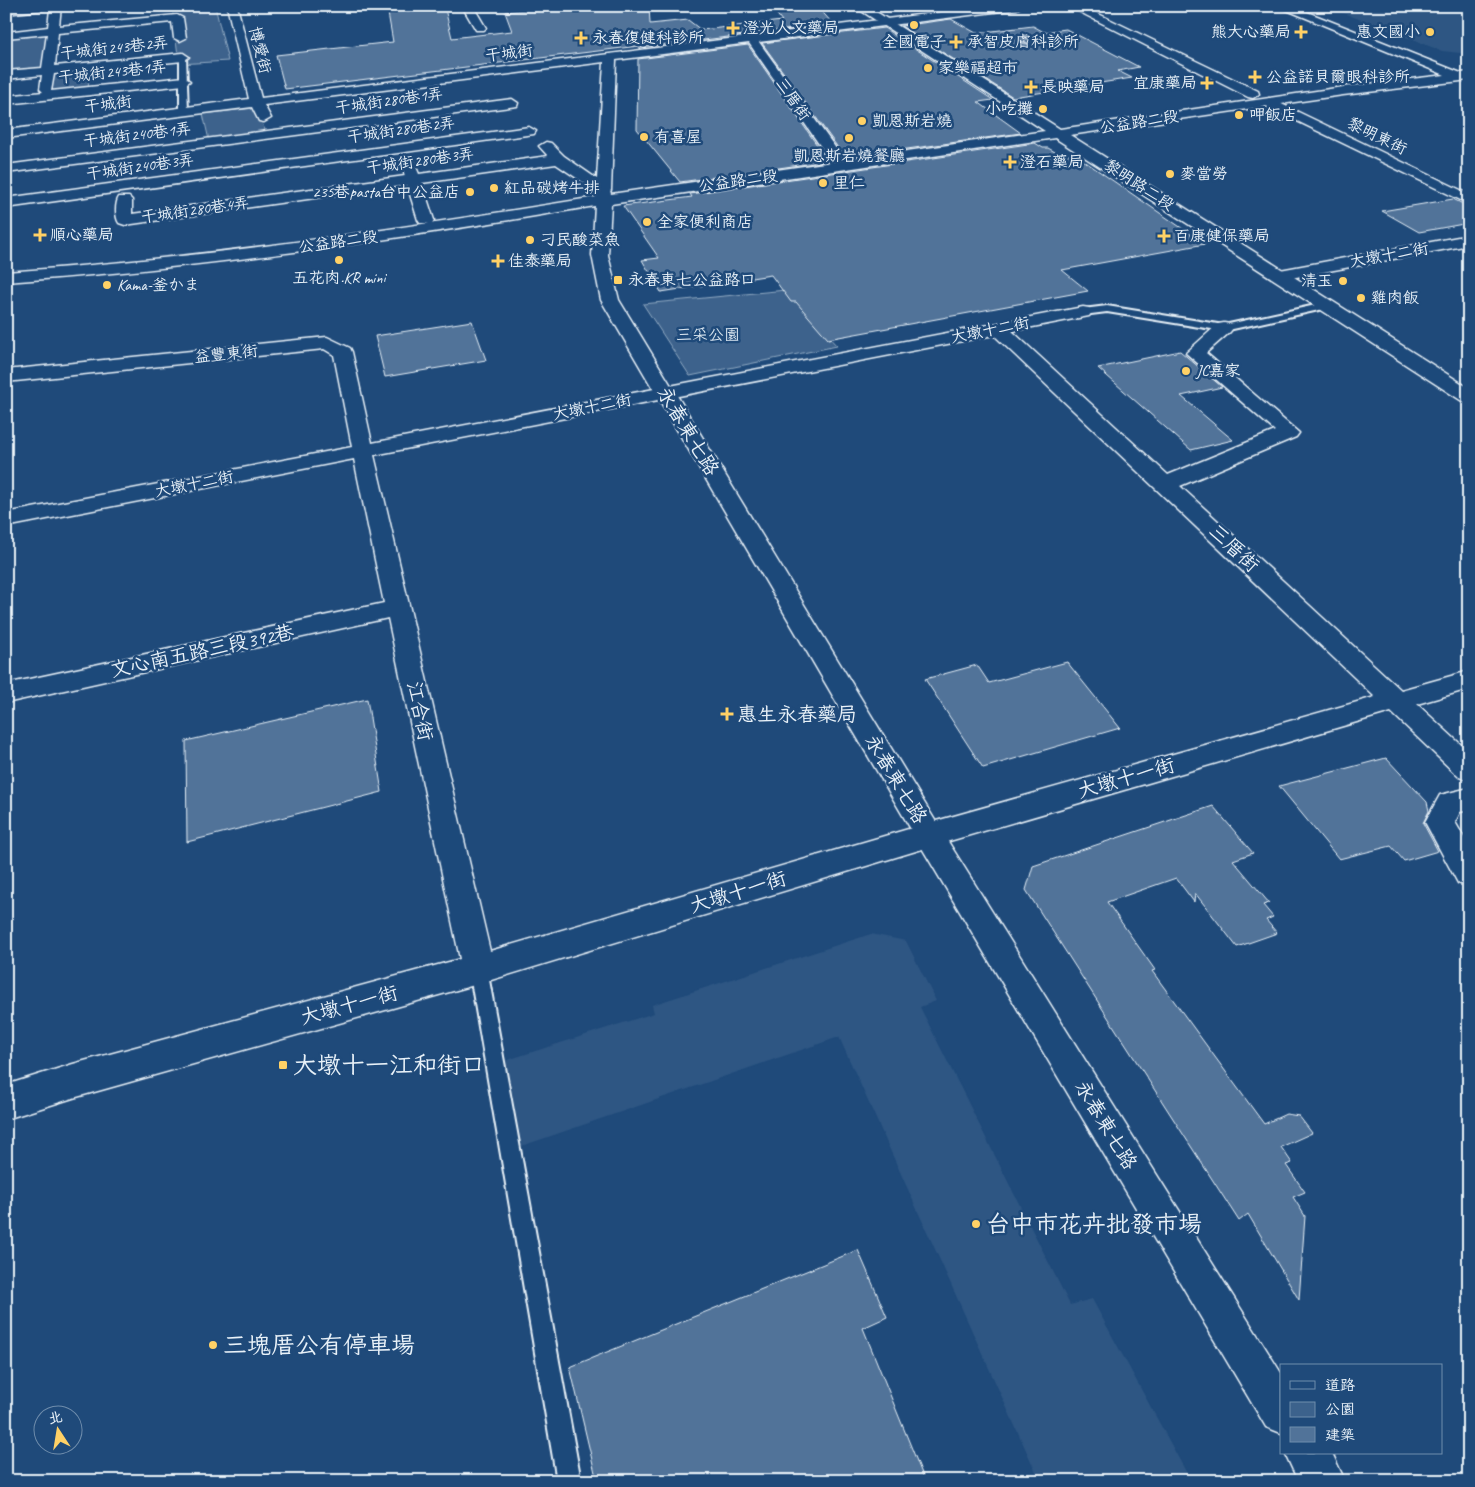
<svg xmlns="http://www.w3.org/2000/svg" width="1475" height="1487" font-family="Caveat,'LXGW WenKai TC','Klee One',sans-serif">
	<rect width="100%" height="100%" fill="#1f4a7a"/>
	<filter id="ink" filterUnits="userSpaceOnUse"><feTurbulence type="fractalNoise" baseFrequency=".02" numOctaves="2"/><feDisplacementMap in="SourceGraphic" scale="10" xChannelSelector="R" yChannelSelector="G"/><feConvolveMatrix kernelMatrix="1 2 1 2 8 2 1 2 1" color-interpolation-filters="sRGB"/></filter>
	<g filter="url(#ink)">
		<g fill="#2e5683">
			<polygon points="1325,6 1469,6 1469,54 1442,51"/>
			<polygon points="871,934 906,941 936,1001 920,1007 1070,1305 1092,1299 1191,1481 1040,1481 839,1037 513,1149 492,1065 654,1013 652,1005"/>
		</g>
		<g fill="#3c628c" stroke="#92aac2">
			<polygon points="172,6 215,6 228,61 179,64"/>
			<polygon points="46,33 43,69 6,74 6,37"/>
			<polygon points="90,68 88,90 49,95 52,72"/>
			<polygon points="255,108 266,132 209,140 203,114"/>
			<polygon points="786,290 837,346 690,376 643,304"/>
		</g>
		<g fill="#517399" stroke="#e8f1f8">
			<polygon points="534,6 649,6 650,24 688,20 701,30 782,21 772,8 817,6 833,24 639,48 639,46 285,89 276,55 393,42 388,13 445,9 452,38 512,31 505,12 536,9"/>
			<polygon points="951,19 976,33 1033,26 1044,32 1066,29 1139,67 1118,71 1132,78 1013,97 901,26"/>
			<polygon points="884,28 993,100 978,102 1021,133 843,158 844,156 762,43"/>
			<polygon points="748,45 828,161 680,182 637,129 638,59"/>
			<polygon points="1035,143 1043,148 1048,148 1062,156 1074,154 1205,244 1062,270 1088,291 828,339 796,302 791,302 771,275 661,292 642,260 659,258 623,206 692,197 690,194"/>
			<polygon points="1453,199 1469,207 1469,223 1419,232 1382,211"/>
			<polygon points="472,321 486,360 385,377 375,336"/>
			<polygon points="1180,351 1222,387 1181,396 1233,440 1191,450 1098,368"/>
			<polygon points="1067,662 1120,728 983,768 925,679 977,665 989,683"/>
			<polygon points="367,699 382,792 187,842 186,741"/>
			<polygon points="1386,758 1427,802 1429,811 1423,823 1438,851 1404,861 1391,846 1339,859 1279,786"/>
			<polygon points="1213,806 1253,853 1233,860 1269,903 1263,905 1273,917 1266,920 1277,933 1237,947 1195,893 1194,902 1176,878 1107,902 1155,970 1152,971 1264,1124 1286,1114 1299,1116 1312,1133 1281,1147 1292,1163 1286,1165 1305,1192 1293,1197 1305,1216 1299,1300 1248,1214 1239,1221 1026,890 1033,866"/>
			<polygon points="858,1250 887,1317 863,1328 925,1481 597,1481 570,1367"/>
		</g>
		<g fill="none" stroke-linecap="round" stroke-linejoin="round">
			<g stroke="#e8f1f8" stroke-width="4">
				<g id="lane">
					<polygon points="183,55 186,57 188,111 184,113 180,111 180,57"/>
					<polygon points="1325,303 1330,306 1328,308 1224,331 1107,312 1083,315 1078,312 1083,309 1107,306 1224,325"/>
					<polygon points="478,961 484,963 487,969 581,1481 557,1481 469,969 472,963"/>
				</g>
			</g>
			<g stroke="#e8f1f8" stroke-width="3">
				<g id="street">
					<polygon points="20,6 61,6 59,26 177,15 183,18 186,38 180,41 174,38 172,22 58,33 55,66 183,53 189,57 183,61 54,74 51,91 184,77 190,81 184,85 6,104 6,96 43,92 40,89 42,75 6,79 6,71 42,68 47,34 6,38 6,32 48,27 50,9 6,14 6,8"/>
					<path d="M227,6H237L261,98L989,6H1022L1017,9L759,42L842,157L840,160H830L749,43L616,60L611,190L609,193H599L556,164L422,183L434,220L432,223H420L418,220L407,185L125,225L119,223C115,217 115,203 119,197H129L132,200V214L405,176L401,163L403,160H413L419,174L548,156L539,146L546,142L551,143L564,156L597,179L604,62L264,105L271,118L264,122L259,121L252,107L6,138V130L249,99Z"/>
					<polygon points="462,6 473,6 486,28 484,30 476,30"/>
					<polygon points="1068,6 1082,6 1258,91 1259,94 1253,98 1248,97"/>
					<polygon points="1269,98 1469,194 1469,204 1264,105 1263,102"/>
					<polygon points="512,99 518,103 517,106 6,173 6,165"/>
					<polygon points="529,127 536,131 534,134 6,208 6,198"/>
					<polygon points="1469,235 1469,245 1280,280 1274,279 1272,275 1274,271 1280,270"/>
					<path d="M1083,307L1089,308L1092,312L1089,316L1012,331L1168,475L1275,431L1186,353L1218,324L1224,323L1230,324L1233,328L1230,332L1206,353L1299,433L1296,437L1180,486L1401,690L1469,671V689L1417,704L1469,752V780L1459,777L1391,712L929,847L478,984L73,1098L6,1119V1085L73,1064L460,959L388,618L6,703V684L384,603L354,459L6,527V513L352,447L334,355L324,349L6,382V370L327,337L350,348L352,352L372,443ZM994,335L1375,697L929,823L490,951L374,455Z"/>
					<polygon points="1469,788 1469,810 1460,812 1455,822 1469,846 1469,887 1458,883 1425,822 1440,795"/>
				</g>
			</g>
			<g stroke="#e8f1f8" stroke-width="3">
				<g id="secondary">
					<path d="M854,6H867L1060,129L1343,87L1445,75L1277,6H1292L1461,73L1469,72V80L1343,95L1070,135L1469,388V403L1462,401L1055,138L611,204L608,255L619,300L939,827L1281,1373V1433L1266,1427L919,843L601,300L592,255L595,206C400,239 204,268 6,282V272C204,258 400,229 596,197L599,187H609L611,194L1045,131Z"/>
					<polygon points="1285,1453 1332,1453 1345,1481 1298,1481"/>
				</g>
			</g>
			<use href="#lane" fill="#1f4a7a" fill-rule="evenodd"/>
			<use href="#street" fill="#1f4a7a" fill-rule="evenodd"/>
			<use href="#secondary" fill="#1f4a7a" fill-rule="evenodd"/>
		</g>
	</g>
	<g fill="#ffd166" stroke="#1f4a7a" stroke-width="2">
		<circle cx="914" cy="25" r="5"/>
		<path d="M730.5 20.5h5v5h5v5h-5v5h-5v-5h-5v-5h5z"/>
		<path d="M1298.5 24.5h5v5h5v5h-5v5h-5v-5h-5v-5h5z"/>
		<circle cx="1430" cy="32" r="5"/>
		<path d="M578.5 30.5h5v5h5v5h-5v5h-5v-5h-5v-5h5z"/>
		<path d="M953.5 34.5h5v5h5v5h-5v5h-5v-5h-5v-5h5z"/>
		<circle cx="928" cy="68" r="5"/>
		<path d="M1252.5 69.5h5v5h5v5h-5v5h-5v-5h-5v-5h5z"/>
		<path d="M1204.5 75.5h5v5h5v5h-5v5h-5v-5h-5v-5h5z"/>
		<path d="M1028.5 79.5h5v5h5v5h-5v5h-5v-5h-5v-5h5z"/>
		<circle cx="1043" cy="109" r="5"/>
		<circle cx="1239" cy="115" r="5"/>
		<circle cx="862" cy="121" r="5"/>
		<circle cx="644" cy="137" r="5"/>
		<circle cx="849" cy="138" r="5"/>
		<path d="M1007.5 154.5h5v5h5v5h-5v5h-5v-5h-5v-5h5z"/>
		<circle cx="1170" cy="174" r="5"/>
		<circle cx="823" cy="183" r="5"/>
		<circle cx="494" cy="188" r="5"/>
		<circle cx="470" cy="192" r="5"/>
		<circle cx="647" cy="222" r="5"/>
		<path d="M37.5 227.5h5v5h5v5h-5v5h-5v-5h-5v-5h5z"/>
		<path d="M1161.5 228.5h5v5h5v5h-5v5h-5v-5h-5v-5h5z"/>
		<circle cx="530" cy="240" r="5"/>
		<circle cx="339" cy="260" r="5"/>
		<path d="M495.5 253.5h5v5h5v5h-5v5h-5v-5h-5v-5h5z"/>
		<rect x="613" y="275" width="10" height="10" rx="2.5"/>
		<circle cx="1343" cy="281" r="5"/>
		<circle cx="107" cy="285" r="5"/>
		<circle cx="1361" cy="298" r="5"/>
		<circle cx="1186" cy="371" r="5"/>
		<path d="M724.5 706.5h5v5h5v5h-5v5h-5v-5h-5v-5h5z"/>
		<rect x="278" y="1060" width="10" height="10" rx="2.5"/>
		<circle cx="976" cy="1224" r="5"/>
		<circle cx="213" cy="1345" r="5"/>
	</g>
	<g text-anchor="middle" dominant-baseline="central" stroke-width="5" stroke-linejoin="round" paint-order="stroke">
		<g font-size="16" fill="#e8f1f8" stroke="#1f4a7a" text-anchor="start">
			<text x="743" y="28">澄光人文藥局</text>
			<text x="1291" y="32" text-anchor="end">熊大心藥局</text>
			<text x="1420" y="32" text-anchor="end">惠文國小</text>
			<text x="592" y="38">永春復健科診所</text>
			<text x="914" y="42" text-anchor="middle">全國電子</text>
			<text x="967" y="42">承智皮膚科診所</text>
			<text x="938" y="68">家樂福超市</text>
			<text x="1266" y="77">公益諾貝爾眼科診所</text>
			<text x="1197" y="83" text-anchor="end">宜康藥局</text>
			<text x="1041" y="87">長映藥局</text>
			<text x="1033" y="109" text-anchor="end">小吃攤</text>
			<text x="1249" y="115">呷飯店</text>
			<text x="872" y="121">凱恩斯岩燒</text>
			<text x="654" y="137">有喜屋</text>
			<text x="849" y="156" text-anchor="middle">凱恩斯岩燒餐廳</text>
			<text x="1020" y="162">澄石藥局</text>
			<text x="1180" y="174">麥當勞</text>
			<text x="833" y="183">里仁</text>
			<text x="504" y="188">紅品碳烤牛排</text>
			<text x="460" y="192" text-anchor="end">235巷pasta台中公益店</text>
			<text x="657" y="222">全家便利商店</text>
			<text x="50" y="235">順心藥局</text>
			<text x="1174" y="236">百康健保藥局</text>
			<text x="540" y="240">刁民酸菜魚</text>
			<text x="508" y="261">佳泰藥局</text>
			<text x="339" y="278" text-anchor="middle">五花肉.KR mini</text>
			<text x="628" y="280">永春東七公益路口</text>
			<text x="1333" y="281" text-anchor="end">清玉</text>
			<text x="117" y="285">Kama-釜かま</text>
			<text x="1371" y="298">雞肉飯</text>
			<text x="1196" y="371">JC嘉家</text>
		</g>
		<g font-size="16" fill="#e8f1f8" stroke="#1f4a7a">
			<text transform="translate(114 48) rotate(-6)">干城街243巷2弄</text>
			<text transform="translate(260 50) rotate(76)">博愛街</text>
			<text transform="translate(509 53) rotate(-7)">干城街</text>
			<text transform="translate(112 72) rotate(-6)">干城街243巷1弄</text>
			<text transform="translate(793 99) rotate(55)">三厝街</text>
			<text transform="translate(389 101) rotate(-8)">干城街280巷1弄</text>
			<text transform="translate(108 104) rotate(-7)">干城街</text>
			<text transform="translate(1139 122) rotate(-9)">公益路二段</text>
			<text transform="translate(401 130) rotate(-8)">干城街280巷2弄</text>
			<text transform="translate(137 135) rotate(-7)">干城街240巷1弄</text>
			<text transform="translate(1377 136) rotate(26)">黎明東街</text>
			<text transform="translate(420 161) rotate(-8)">干城街280巷3弄</text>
			<text transform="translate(140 167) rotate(-8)">干城街240巷3弄</text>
			<text transform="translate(738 181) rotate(-8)">公益路二段</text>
			<text transform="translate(1139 185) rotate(33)">黎明路二段</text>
			<text transform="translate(195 210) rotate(-8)">干城街280巷4弄</text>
			<text transform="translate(338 242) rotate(-8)">公益路二段</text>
			<text transform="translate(1389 255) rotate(-10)">大墩十二街</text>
			<text transform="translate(990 330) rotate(-11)">大墩十二街</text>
			<text transform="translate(226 354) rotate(-6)">益豐東街</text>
			<text transform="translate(592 407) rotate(-11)">大墩十二街</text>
			<text transform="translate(194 484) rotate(-11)">大墩十二街</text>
		</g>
		<g font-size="16" fill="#d7e3ed" stroke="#1f4a7a">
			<text x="708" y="335">三采公園</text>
		</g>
		<g font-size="20" fill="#e8f1f8" stroke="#1f4a7a">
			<text transform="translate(688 431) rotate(59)">永春東七路</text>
			<text transform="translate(1234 548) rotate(43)">三厝街</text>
			<text transform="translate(202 651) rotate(-12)">文心南五路三段392巷</text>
			<text transform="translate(420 711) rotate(78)">江合街</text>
			<text transform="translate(1126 778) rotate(-16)">大墩十一街</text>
			<text transform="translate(896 779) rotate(59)">永春東七路</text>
			<text transform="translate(738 892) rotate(-17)">大墩十一街</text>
			<text transform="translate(349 1005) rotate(-15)">大墩十一街</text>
			<text transform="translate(1106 1125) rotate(59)">永春東七路</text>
		</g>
		<g font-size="20" fill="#e8f1f8" stroke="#1f4a7a" text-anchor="start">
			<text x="737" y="714">惠生永春藥局</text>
		</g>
		<g font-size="24" fill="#e8f1f8" stroke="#1f4a7a" text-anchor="start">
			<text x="293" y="1065">大墩十一江和街口</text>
			<text x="986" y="1224">台中市花卉批發市場</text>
			<text x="223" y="1345">三塊厝公有停車場</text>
		</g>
	</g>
	<rect width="1475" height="1487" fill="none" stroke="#1f4a7a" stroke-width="25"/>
	<rect x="12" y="12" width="1450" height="1462" fill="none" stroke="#e8f1f8" stroke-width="2" filter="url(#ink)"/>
	<rect x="1280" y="1364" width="162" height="90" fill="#1f4a7a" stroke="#6f8dac"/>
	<rect x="1290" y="1381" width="25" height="8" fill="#1f4a7a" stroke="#6f8dac"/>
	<text x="1325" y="1390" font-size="15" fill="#e8f1f8">道路</text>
	<rect x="1290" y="1402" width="25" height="15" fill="#3c628c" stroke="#6f8dac"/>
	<text x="1325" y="1414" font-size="15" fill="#e8f1f8">公園</text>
	<rect x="1290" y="1427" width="25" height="15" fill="#517399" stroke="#6f8dac"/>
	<text x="1325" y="1440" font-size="15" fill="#e8f1f8">建築</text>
	<g transform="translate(58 1430) rotate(348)"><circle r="24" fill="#1f4a7a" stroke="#6f8dac"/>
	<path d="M0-4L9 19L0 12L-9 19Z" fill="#ffd166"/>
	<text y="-8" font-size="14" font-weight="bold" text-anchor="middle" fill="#e8f1f8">北</text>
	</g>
</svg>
